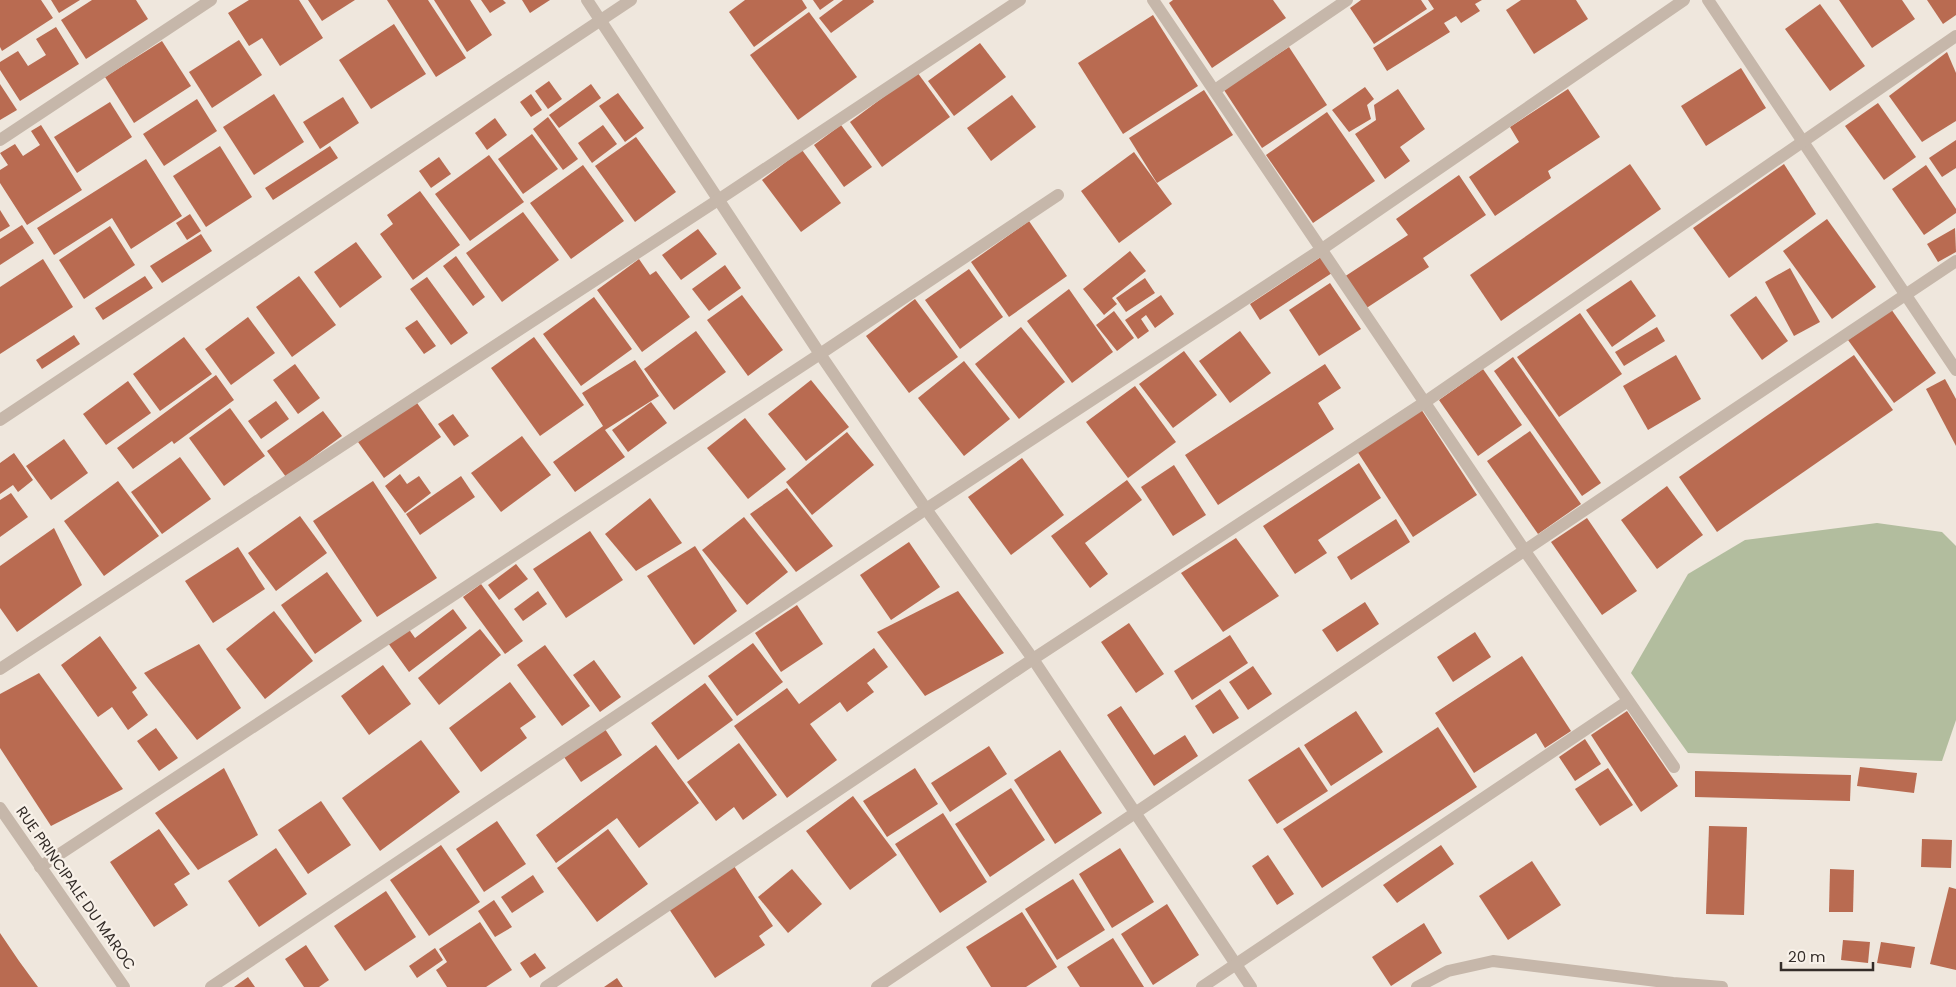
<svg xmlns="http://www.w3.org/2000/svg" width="1956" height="987" font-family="Poppins,sans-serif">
	<rect width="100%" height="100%" fill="#efe7dd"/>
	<polygon fill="#b2bd9e" points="1877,523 1942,532 1956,546 1956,720 1942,761 1688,753 1631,673 1688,574 1745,540"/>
	<g fill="#b96b51">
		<polygon points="0,0 41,0 53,18 2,51 0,47"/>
		<polygon points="51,0 80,0 59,13"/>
		<polygon points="92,0 136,0 148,19 86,59 61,20"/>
		<polygon points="249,0 299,0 323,38 280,66 262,38 249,46 228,13"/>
		<polygon points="308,0 355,0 322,21"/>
		<polygon points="387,0 428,0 466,58 436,77"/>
		<polygon points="434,0 470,0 492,35 467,52"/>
		<polygon points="481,0 503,0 506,3 490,13"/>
		<polygon points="522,0 550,0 530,13"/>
		<polygon points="745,0 802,0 807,8 754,47 729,12"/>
		<polygon points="813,0 834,0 820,10"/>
		<polygon points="843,0 873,0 874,2 831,33 819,18"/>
		<polygon points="1173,0 1273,0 1286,18 1212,68 1169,3"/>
		<polygon points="1361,0 1421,0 1427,9 1374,44 1350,8"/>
		<polygon points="1428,0 1482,0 1475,4 1480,11 1461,23 1456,16 1444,23 1450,32 1387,71 1373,48 1434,9"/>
		<polygon points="1521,0 1576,0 1588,19 1534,54 1506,10"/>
		<polygon points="1839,0 1902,0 1915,19 1872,48"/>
		<polygon points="1927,0 1956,0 1956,15 1943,24"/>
		<polygon points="1820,4 1865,66 1830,91 1785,29"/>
		<polygon points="809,12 857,77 798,120 750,55"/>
		<polygon points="1153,15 1198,86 1123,134 1078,63"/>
		<polygon points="394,24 426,74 371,109 339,60"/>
		<polygon points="56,27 79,64 20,101 0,70 0,62 18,51 28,66 46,55 36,39"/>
		<polygon points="239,40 262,75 212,108 189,72"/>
		<polygon points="162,41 191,86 134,123 105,77"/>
		<polygon points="980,43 1006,77 954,116 928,81"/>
		<polygon points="1289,47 1327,105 1262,148 1224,90"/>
		<polygon points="1947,52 1956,73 1956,121 1922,142 1889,96"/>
		<polygon points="1741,68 1766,108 1706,146 1681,106"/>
		<polygon points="917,72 950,117 882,167 850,122"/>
		<polygon points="549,81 562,99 548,109 535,91"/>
		<polygon points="0,84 17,110 0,120"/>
		<polygon points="591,84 601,98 559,128 549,115"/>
		<polygon points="1365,87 1374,99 1367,105 1371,119 1349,132 1332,110"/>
		<polygon points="1398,89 1425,129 1400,147 1410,161 1385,179 1355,134 1376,120 1374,105"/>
		<polygon points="1568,89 1600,137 1548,171 1551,178 1495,216 1469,177 1519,142 1510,127"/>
		<polygon points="1204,90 1233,135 1157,183 1129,138"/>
		<polygon points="618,93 644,128 625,142 599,106"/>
		<polygon points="274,94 304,142 254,175 223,127"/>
		<polygon points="531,94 542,110 531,117 520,102"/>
		<polygon points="1012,95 1036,127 991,161 967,128"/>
		<polygon points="343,97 359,123 320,149 303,122"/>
		<polygon points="197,99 217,131 164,166 143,134"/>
		<polygon points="110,102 132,137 77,173 54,137"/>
		<polygon points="1878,103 1916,157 1884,180 1845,126"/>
		<polygon points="1327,112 1375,181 1313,223 1266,155"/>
		<polygon points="548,117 578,159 563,170 533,129"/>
		<polygon points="495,118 507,135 487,150 475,133"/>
		<polygon points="41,125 82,190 27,225 0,183 0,170 8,165 0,153 15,144 23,156 40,145 31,131"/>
		<polygon points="603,125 617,144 592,163 578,143"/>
		<polygon points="841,125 872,167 844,187 814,145"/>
		<polygon points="532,134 558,169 523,194 498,159"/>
		<polygon points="636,137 676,192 635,222 595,166"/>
		<polygon points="1956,140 1956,168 1942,177 1929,158"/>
		<polygon points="220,146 252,197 206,227 173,176"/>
		<polygon points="330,146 338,158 273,200 265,188"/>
		<polygon points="802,150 841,203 801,232 762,180"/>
		<polygon points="1134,152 1172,204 1119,243 1081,191"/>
		<polygon points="489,155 524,202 470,241 435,194"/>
		<polygon points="439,157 451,174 431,188 419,171"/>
		<polygon points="146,159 182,216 131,249 112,218 54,255 37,228"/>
		<polygon points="1630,164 1661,209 1501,321 1470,275"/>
		<polygon points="1784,164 1816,214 1729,278 1693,228"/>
		<polygon points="583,165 624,221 571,259 530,203"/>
		<polygon points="1926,165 1956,209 1956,213 1924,235 1892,189"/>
		<polygon points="1459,175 1486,215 1423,258 1429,267 1365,309 1344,277 1408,235 1396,219"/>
		<polygon points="420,191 460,245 413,280 380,234 393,224 387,215"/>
		<polygon points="0,210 10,226 0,232"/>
		<polygon points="523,212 559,260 502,302 466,253"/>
		<polygon points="190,214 201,231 187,240 176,223"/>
		<polygon points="1827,219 1876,287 1832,319 1783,251"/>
		<polygon points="1029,221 1067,276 1009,317 971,262"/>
		<polygon points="22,225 34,243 0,265 0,239"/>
		<polygon points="110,226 135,265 84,299 59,260"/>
		<polygon points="1955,228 1956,252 1938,262 1927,244"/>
		<polygon points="698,229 717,254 681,280 662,255"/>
		<polygon points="201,234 212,251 162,283 150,266"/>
		<polygon points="356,242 382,277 340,308 314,272"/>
		<polygon points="1130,251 1146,271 1112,298 1117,304 1104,315 1083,289"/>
		<polygon points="1324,255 1335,271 1260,320 1250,304"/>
		<polygon points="456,256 485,297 473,306 443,266"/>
		<polygon points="43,259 73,307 0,354 0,287"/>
		<polygon points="639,259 650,275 656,271 690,317 642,352 597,290"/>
		<polygon points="725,265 741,288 709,311 692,289"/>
		<polygon points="1790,268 1820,322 1794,336 1765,282"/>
		<polygon points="969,269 1003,317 960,349 925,300"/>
		<polygon points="145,276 153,288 103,320 95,308"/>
		<polygon points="299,276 336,325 292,357 256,307"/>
		<polygon points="427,277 468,333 451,345 410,289"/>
		<polygon points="1145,278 1155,293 1126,312 1116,298"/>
		<polygon points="1631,280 1656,316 1612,347 1586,310"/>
		<polygon points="1330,283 1361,329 1319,356 1289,310"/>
		<polygon points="1069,289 1113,352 1072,383 1027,321"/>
		<polygon points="742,295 783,350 748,376 707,320"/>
		<polygon points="1161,295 1174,314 1155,328 1146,315 1141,319 1149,331 1138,339 1125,320"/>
		<polygon points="1756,296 1788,341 1762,360 1730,315"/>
		<polygon points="594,297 632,349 581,386 543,334"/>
		<polygon points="915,299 958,357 909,393 866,336"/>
		<polygon points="1891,309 1936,373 1894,403 1848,340"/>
		<polygon points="1114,311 1134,338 1117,351 1096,325"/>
		<polygon points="1580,313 1622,374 1559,417 1517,357"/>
		<polygon points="248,317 275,353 231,385 205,349"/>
		<polygon points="417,320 436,346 424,354 405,328"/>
		<polygon points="1021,327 1065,382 1019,419 975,364"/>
		<polygon points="1657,327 1665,341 1624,366 1615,352"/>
		<polygon points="696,331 726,372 674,410 644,369"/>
		<polygon points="1240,331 1271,373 1230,403 1199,361"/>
		<polygon points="74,335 80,344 42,369 36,360"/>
		<polygon points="184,337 212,374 160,411 133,374"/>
		<polygon points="534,337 584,405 540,436 491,368"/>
		<polygon points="1184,351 1217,395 1173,428 1139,384"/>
		<polygon points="1676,355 1701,399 1648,430 1623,386"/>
		<polygon points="1854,355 1893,410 1717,532 1679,477"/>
		<polygon points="1513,357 1601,483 1582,496 1494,371"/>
		<polygon points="635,360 659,396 605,430 625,457 575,492 553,462 603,426 582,393"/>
		<polygon points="964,361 1010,419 964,456 918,398"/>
		<polygon points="295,364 320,398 298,414 273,380"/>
		<polygon points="1325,364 1341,388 1318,403 1334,429 1218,505 1185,455"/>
		<polygon points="1483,369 1522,425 1478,456 1439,400"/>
		<polygon points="216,375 234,400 174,444 172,441 133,469 117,448"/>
		<polygon points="1945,379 1956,399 1956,446 1926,389"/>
		<polygon points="811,380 849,427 806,461 768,414"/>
		<polygon points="128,381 151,413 106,445 83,414"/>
		<polygon points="1135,386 1176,442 1128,478 1086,422"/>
		<polygon points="415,400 441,437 384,478 358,442"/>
		<polygon points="276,401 289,419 261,439 248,421"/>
		<polygon points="651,402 667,423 628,452 612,430"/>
		<polygon points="230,408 265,456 224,486 189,438"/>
		<polygon points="1421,409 1477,495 1413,537 1357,451"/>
		<polygon points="323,411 342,436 286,477 267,451"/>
		<polygon points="453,414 469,436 454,446 438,424"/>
		<polygon points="745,418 786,469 748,499 707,448"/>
		<polygon points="1530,431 1581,504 1538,534 1487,461"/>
		<polygon points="847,432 874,465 812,515 786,482"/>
		<polygon points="522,436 551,475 501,512 471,473"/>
		<polygon points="64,439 88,473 51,500 26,466"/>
		<polygon points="14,453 33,480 18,492 13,485 0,494 0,463"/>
		<polygon points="180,457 211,499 162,534 131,492"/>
		<polygon points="1022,458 1064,515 1011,555 968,497"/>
		<polygon points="1359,463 1381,498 1318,540 1327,553 1295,574 1263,526"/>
		<polygon points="1174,465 1206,515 1173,536 1141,487"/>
		<polygon points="400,474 407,484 419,476 431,493 405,513 385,486"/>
		<polygon points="461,476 475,497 420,535 406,514"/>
		<polygon points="1127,480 1142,500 1085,543 1108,574 1090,588 1051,536"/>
		<polygon points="118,481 159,536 104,576 64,521"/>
		<polygon points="373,481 437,578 377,617 313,521"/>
		<polygon points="1667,486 1703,535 1657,569 1621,520"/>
		<polygon points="787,488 833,546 796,572 750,514"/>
		<polygon points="11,493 28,517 0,537 0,500"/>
		<polygon points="650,498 682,543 636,571 605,534"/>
		<polygon points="300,516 327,553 276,591 248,553"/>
		<polygon points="744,517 788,572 747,605 702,550"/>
		<polygon points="1587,518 1637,591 1602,615 1551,542"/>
		<polygon points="1396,519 1410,542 1351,580 1337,557"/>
		<polygon points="54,528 82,585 17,632 0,608 0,566"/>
		<polygon points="590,531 623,580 566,618 533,569"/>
		<polygon points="1236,538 1279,596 1223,632 1181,573"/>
		<polygon points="909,542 940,587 891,620 860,575"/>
		<polygon points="695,546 737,611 694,645 647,576"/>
		<polygon points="238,547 265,589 213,623 185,581"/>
		<polygon points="516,564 528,579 499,600 488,585"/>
		<polygon points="327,572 362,621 315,654 281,605"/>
		<polygon points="481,584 523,641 505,654 463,597"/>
		<polygon points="538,591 547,604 523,621 514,609"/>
		<polygon points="958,591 1004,653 925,696 877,632"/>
		<polygon points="1365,602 1379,624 1337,652 1322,630"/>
		<polygon points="797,605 823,644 781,672 755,633"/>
		<polygon points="453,609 467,628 409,672 388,643 408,628 415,638"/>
		<polygon points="274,611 313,661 265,699 226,649"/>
		<polygon points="1129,623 1164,674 1136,693 1101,642"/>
		<polygon points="480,629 501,655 439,705 418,678"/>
		<polygon points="1475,632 1491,657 1453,682 1437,657"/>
		<polygon points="1230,635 1248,663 1192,700 1174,671"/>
		<polygon points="100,636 137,688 132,692 148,715 128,730 112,707 98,717 61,665"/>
		<polygon points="753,643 783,682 737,716 708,676"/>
		<polygon points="199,644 241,708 197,740 144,673"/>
		<polygon points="545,645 590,706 562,726 517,665"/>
		<polygon points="874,648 888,667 867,683 874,692 847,712 840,702 810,724 837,760 787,798 734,726 787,688 799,704"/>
		<polygon points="1522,656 1571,731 1545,748 1536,733 1474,773 1435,713"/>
		<polygon points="594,660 621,697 600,712 573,675"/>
		<polygon points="383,665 411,704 369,735 341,696"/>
		<polygon points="1253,666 1272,694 1248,710 1229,682"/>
		<polygon points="39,673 123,789 51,826 0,748 0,694"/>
		<polygon points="510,682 536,717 520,728 527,738 481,772 449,728"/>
		<polygon points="705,683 733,720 678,760 651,723"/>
		<polygon points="1220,689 1239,718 1213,734 1195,706"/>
		<polygon points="1121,706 1154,755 1185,735 1198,756 1154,786 1107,715"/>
		<polygon points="1356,711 1383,752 1331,786 1304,745"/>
		<polygon points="1627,711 1678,786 1641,812 1591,735"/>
		<polygon points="1438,727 1477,787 1322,888 1283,829"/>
		<polygon points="156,728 178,758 159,771 137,741"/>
		<polygon points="605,729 622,755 581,782 564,757"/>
		<polygon points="1585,739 1601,764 1575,781 1559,757"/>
		<polygon points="421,740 460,792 380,851 342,798"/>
		<polygon points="739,743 777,795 743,820 734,807 716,821 687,782"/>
		<polygon points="656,745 699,803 639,848 617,818 556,863 536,835"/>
		<polygon points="989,746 1007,774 950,812 931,783"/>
		<polygon points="1299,747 1328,791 1277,824 1248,780"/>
		<polygon points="1060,750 1102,813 1055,844 1014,780"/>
		<polygon points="1860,767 1917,773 1914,793 1857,786"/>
		<polygon points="224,768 258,835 198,870 155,813"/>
		<polygon points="915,768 938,804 887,837 863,801"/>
		<polygon points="1608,768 1633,805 1600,826 1575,789"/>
		<polygon points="1695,771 1851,775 1850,801 1695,797"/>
		<polygon points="1011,788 1045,840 990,877 955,824"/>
		<polygon points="853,796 897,855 850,890 806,831"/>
		<polygon points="321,801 351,845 308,874 278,830"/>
		<polygon points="943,813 987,882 940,913 895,844"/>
		<polygon points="497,821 526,864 484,892 456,849"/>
		<polygon points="1709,826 1747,827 1744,915 1706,914"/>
		<polygon points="159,829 190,874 174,884 188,905 154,927 110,862"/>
		<polygon points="608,829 648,884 597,922 557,868"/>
		<polygon points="1922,839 1952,840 1951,868 1921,867"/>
		<polygon points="441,845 480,902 429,936 390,880"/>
		<polygon points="1441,845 1454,864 1397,903 1383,885"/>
		<polygon points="276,848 307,894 259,927 228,881"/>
		<polygon points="1120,848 1154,902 1112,928 1079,874"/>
		<polygon points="1268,855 1294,894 1277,905 1252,866"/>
		<polygon points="1532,861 1561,905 1508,940 1479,896"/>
		<polygon points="734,866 773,926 759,936 765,945 715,978 669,909"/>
		<polygon points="792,869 822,904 788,933 758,897"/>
		<polygon points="1830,869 1854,870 1853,912 1829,912"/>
		<polygon points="533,875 544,892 512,913 501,897"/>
		<polygon points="1073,879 1105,930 1057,960 1025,909"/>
		<polygon points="1949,887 1956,889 1956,970 1930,964"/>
		<polygon points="386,891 416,937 365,971 334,926"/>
		<polygon points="494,900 512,927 495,937 478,911"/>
		<polygon points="1167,904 1199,955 1153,985 1121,934"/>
		<polygon points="1022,912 1057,967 1026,987 991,987 966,947"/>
		<polygon points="480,922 512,970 486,987 447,987 436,970 447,962 439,949"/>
		<polygon points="1424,923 1442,953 1391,986 1372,957"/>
		<polygon points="0,933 19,961 38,987 0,987"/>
		<polygon points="1113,938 1144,987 1080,987 1067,967"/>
		<polygon points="1843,940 1870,942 1868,963 1841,960"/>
		<polygon points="1881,942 1915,947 1911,968 1877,963"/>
		<polygon points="306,945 329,980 319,987 304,987 285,959"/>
		<polygon points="435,948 443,960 417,978 409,966"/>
		<polygon points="535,953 546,968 530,978 520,963"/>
		<polygon points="248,977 255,987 234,987"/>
		<polygon points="617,978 623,987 604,987"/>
	</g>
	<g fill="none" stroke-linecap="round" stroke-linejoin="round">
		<g stroke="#c6b7aa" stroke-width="12">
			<polyline points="587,0 820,354 926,509 1033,659 1251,987"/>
			<polyline points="1153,0 1525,551 1674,767"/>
			<polyline points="1708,0 1956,370"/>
			<polyline points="1215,90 1347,0"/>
			<polyline points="0,140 211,0"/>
			<polyline points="0,420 631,0"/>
			<polyline points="0,669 718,200 1020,0"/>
			<polyline points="40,867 820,354 1058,195"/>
			<polyline points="211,987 926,509 1322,249 1684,0"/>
			<polyline points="546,987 1033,659 1425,402 1956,36"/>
			<polyline points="877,987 1687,441 1956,261"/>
			<polyline points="1202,987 1628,701"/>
			<polyline points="1417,987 1448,971 1493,961 1673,983 1722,987"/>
		</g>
		<polyline stroke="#c6b7aa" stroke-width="12" points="0,808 124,987"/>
	</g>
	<g text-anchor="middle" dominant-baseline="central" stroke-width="4.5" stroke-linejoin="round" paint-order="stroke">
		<g font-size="15" fill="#342d29" stroke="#f8f1e9">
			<text transform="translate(76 888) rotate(55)">RUE PRINCIPALE DU MAROC</text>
		</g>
	</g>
	<path d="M1781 962v8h92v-8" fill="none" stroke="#342d29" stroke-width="2.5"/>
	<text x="1788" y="962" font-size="15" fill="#342d29" stroke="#f8f1e9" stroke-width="4" paint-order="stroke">20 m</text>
</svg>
